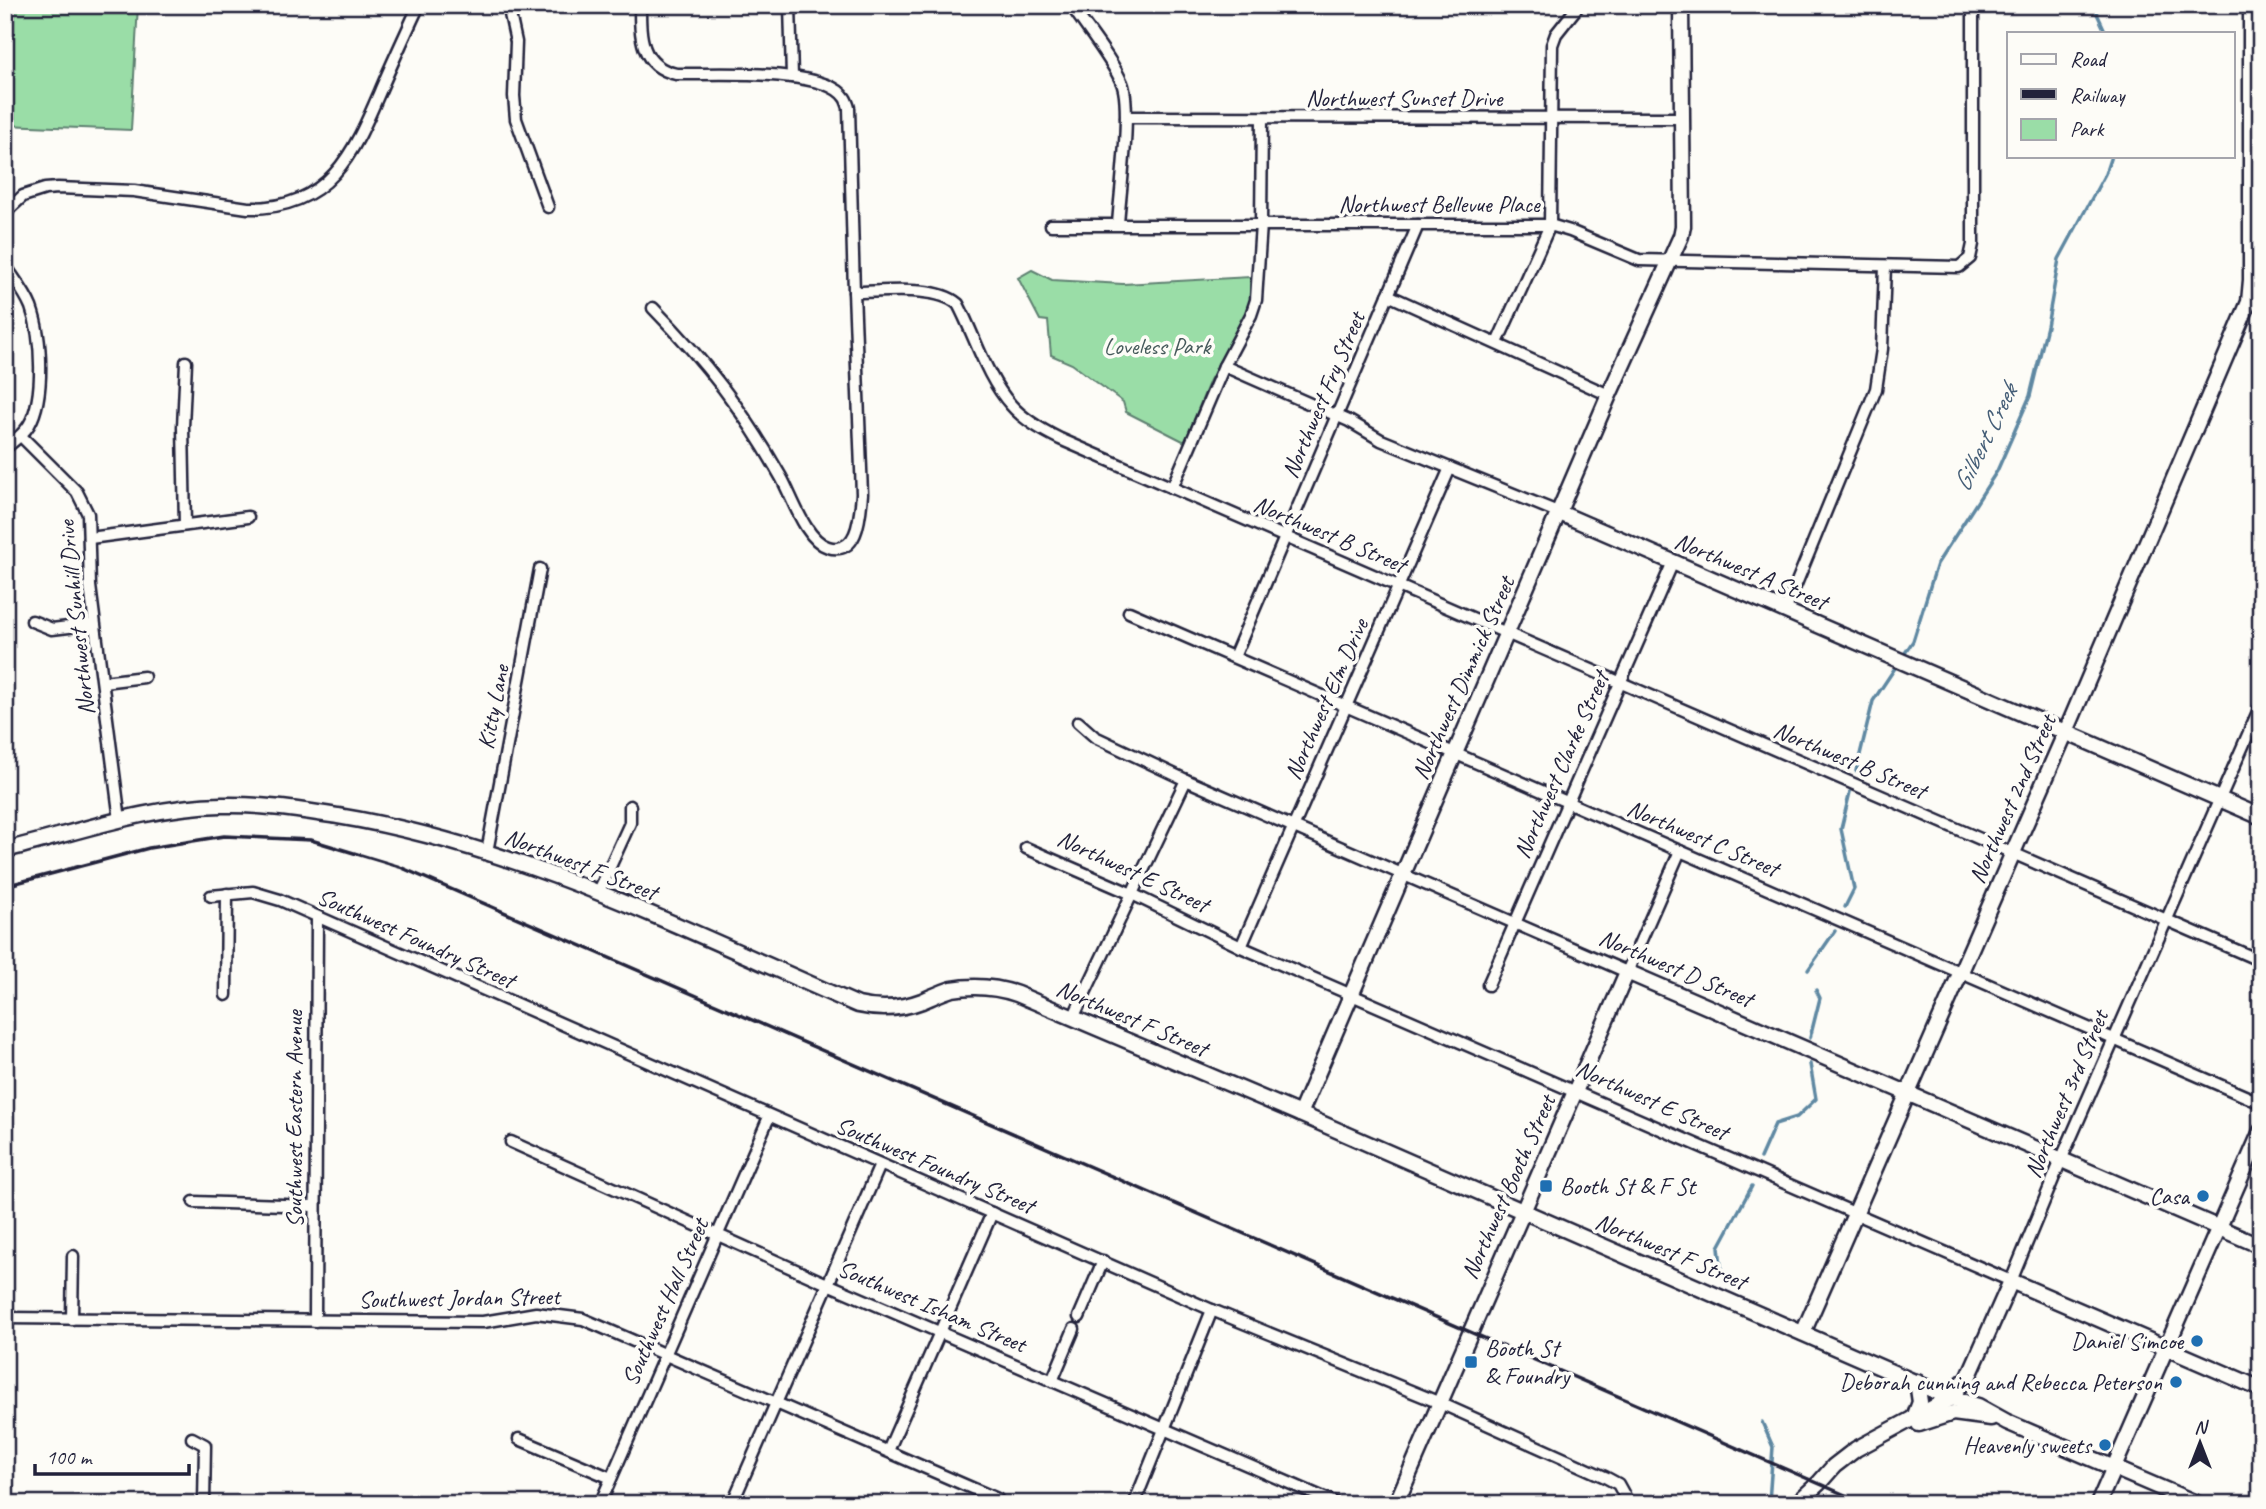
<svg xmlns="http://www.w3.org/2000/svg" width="2266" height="1509" font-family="Caveat,sans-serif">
	<rect width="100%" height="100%" fill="#fdfcf7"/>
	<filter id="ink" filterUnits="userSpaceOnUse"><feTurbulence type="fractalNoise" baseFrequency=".0143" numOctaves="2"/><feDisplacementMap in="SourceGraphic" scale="14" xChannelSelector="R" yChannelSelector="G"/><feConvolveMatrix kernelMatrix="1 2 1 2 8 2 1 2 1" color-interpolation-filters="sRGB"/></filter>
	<g filter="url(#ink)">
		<g fill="#9adda7" stroke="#5e8071" stroke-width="2">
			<polygon points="5,5 138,5 131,130 5,125"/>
			<polygon points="1032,270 1052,280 1123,284 1250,277 1250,306 1242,327 1210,380 1185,442 1126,412 1123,402 1072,364 1051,355 1048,321 1040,320 1018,278"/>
		</g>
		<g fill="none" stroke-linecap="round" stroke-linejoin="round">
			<g stroke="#5e88a2" stroke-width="3.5">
				<polyline points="2093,5 2106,33"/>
				<polyline points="1905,653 1913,641 1937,564 1997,471 2030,396 2047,326 2059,259 2105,174 2111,156"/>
				<polyline points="1856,771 1873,701 1895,668"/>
				<polyline points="1845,907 1854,889 1841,829 1850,792"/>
				<polyline points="1808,970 1835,931"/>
				<polyline points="1810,1038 1820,998 1816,990"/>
				<polyline points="1760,1158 1775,1124 1797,1117 1816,1099 1810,1064"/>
				<polyline points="1722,1276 1719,1247 1752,1186"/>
				<polyline points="1762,1422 1773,1447 1769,1502"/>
			</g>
			<g stroke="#22223b" stroke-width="15">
				<g id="street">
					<polyline points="508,5 516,42 514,96 516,119 548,207"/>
					<path d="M640,5C640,36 640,66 676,74C711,75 826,67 845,98C846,99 849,107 849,108L854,292C883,292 936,285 958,304C975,336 986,377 1011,405C1024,420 1042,430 1060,439L2261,961"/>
					<polyline points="790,5 792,77"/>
					<path d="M1071,5C1086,28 1112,59 1122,83C1132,107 1120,193 1118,224"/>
					<polyline points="1126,117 1682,118"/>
					<path d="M5,217L9,209L23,196L45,189L58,188L134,191L248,208C330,209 353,154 381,89C393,61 406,33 419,5"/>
					<polyline points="1051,225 1550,225 1570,231 1639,260 1959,267 1970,258 1973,244 1973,5"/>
					<path d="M5,265C14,279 25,292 31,307C42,337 45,398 29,425C23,435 14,441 5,448"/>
					<polyline points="1388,295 1609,395"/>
					<path d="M653,308C706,362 744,411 781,477C792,496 805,540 828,547C859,556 860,514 862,494L854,292"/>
					<polyline points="1497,343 1550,225 1552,45 1556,34 1579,5"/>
					<polyline points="1224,366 1349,421 1381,440 1560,513"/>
					<polyline points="21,436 77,492 88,514 90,586 120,820"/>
					<polyline points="1172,488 1224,366 1251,315 1256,300 1261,224 1262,118"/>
					<polyline points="185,525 183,427 186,362"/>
					<polyline points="90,538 248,517"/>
					<polyline points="1785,611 1876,389 1882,349 1885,266"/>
					<polyline points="1129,612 2261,1103"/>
					<polyline points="32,621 52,629 94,624"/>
					<polyline points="1234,657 1418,225"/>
					<polyline points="103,682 144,677"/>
					<polyline points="1078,722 1095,737 1186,780 1627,972 1680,851"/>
					<polyline points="1026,848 1132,894 1241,947 2011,1281 2061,1160 2261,705"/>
					<polyline points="487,852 540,569"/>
					<polyline points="598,893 630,823 630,806"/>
					<polyline points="211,896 253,892 280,900 1212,1310 1440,1403 1605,1477 1618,1484 1629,1504"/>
					<polyline points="1241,947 1450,468"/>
					<polyline points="1488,985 1673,562"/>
					<polyline points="226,995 227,894"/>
					<polyline points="1073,1018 1186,780"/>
					<polyline points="511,1142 816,1279 1338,1504"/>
					<polyline points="194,1202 314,1206"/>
					<polyline points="1079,1317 1103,1261"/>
					<polyline points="5,1318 483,1322 536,1313 583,1319 997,1499 997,1504"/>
					<polyline points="72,1319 73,1256"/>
					<polyline points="315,1321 317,918"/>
					<polyline points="1052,1381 1074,1329"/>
					<polyline points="192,1438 205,1445 204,1504"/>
					<polyline points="519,1439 611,1478"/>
					<polyline points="888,1451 992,1213"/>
					<polyline points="600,1504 769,1117"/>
					<polyline points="732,1504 880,1165"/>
					<polyline points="1134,1504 1212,1310"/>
				</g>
			</g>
			<g stroke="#22223b" stroke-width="19">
				<g id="secondary">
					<polyline points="1560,513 2261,817"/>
					<path d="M5,850C76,833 148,806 222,805C261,804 299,810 338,816C521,846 689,932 858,1005C880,1010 901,1009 922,1001C932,997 942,992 952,989C975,985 996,987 1017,994L1300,1114L1951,1398L1978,1406L2007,1422L2198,1504"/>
					<polyline points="1300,1114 1609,395 1681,236 1683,226 1681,5"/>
					<polyline points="1803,1333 2071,720 2249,302 2251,280 2251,5"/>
					<polyline points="1914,1418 1920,1402 1917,1382"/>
					<polyline points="1919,1424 1953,1413 1991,1418"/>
					<polyline points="1396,1504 1627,972 2261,1246"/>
					<polyline points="1796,1504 1819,1483 1834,1466 1856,1449 1951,1398 1960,1385 1968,1378 2011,1281 2261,1389"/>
					<polyline points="2098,1504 2261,1131"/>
				</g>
			</g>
			<use href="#street" stroke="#fdfcf7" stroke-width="10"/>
			<use href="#secondary" stroke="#fdfcf7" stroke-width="14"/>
			<polyline stroke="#22223b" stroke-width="3.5" points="5,886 149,848 224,836 311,840 400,867 1866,1504"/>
		</g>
	</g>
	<g fill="#1f6fb2" stroke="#fdfcf7" stroke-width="2.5">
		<rect x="1539" y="1179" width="14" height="14" rx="3.5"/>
		<circle cx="2203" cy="1196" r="7"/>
		<circle cx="2197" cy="1341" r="7"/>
		<rect x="1464" y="1355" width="14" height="14" rx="3.5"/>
		<circle cx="2176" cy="1382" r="7"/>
		<circle cx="2105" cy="1445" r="7"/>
	</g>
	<g text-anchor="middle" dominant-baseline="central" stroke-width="7" stroke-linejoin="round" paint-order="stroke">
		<g font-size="24" fill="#22223b" stroke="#fdfcf7">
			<text x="1404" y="98">Northwest Sunset Drive</text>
			<text x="1439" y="204">Northwest Bellevue Place</text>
			<text transform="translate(1323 395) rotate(-67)">Northwest Fry Street</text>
			<text transform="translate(1330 534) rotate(23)">Northwest B Street</text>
			<text transform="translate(1751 571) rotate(23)">Northwest A Street</text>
			<text transform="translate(76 618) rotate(-96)">Northwest Sunhill Drive</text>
			<text transform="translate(1463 678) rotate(-66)">Northwest Dimmick Street</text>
			<text transform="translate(1326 699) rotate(-66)">Northwest Elm Drive</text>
			<text transform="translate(493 707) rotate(-79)">Kitty Lane</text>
			<text transform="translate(1850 760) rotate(23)">Northwest B Street</text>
			<text transform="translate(1561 765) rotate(-66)">Northwest Clarke Street</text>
			<text transform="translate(2012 799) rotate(-66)">Northwest 2nd Street</text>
			<text transform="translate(1703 838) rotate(23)">Northwest C Street</text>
			<text transform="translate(581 864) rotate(21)">Northwest F Street</text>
			<text transform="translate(1133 871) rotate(25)">Northwest E Street</text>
			<text transform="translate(416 938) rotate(24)">Southwest Foundry Street</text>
			<text transform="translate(1676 968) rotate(23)">Northwest D Street</text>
			<text transform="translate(1132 1018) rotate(23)">Northwest F Street</text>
			<text transform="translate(2066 1094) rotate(-67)">Northwest 3rd Street</text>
			<text transform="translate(1652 1100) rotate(24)">Northwest E Street</text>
			<text transform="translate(294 1119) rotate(-90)">Southwest Eastern Avenue</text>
			<text transform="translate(935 1165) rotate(23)">Southwest Foundry Street</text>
			<text transform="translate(1508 1187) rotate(-66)">Northwest Booth Street</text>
			<text transform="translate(1671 1251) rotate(23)">Northwest F Street</text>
			<text transform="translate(459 1298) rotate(-1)">Southwest Jordan Street</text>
			<text transform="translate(665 1302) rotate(-66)">Southwest Hall Street</text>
			<text transform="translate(932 1306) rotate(23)">Southwest Isham Street</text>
		</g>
		<g font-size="24" fill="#465a5b" stroke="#fdfcf7">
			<text x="1157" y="346">Loveless Park</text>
		</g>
		<g font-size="24" fill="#22223b" stroke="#fdfcf7" text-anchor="end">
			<text x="1560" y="1186" text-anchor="start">Booth St &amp; F St</text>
			<text x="2189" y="1196">Casa</text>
			<text x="2183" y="1341">Daniel Simcoe</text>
			<text x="1485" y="1348" text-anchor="start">Booth St<tspan x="1485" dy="28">&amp; Foundry</tspan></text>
			<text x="2162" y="1382">Deborah cunning and Rebecca Peterson</text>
			<text x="2091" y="1445">Heavenly sweets</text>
		</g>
		<g font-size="26" font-style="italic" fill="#455e77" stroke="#fdfcf7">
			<text transform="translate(1985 438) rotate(-64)">Gilbert Creek</text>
		</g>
	</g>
	<rect width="2266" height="1509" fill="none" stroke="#fdfcf7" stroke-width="28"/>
	<rect x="14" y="14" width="2238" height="1481" fill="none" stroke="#22223b" stroke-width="2.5" filter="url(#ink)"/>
	<rect x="2007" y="32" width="228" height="126" fill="#fdfcf7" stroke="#a5a5ac" stroke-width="2"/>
	<rect x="2021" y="54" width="35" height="10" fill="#fdfcf7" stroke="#a5a5ac" stroke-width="2"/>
	<text x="2070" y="66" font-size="21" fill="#22223b">Road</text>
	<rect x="2021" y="89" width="35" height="10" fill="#22223b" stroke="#a5a5ac" stroke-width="2"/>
	<text x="2070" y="102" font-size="21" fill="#22223b">Railway</text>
	<rect x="2021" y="119" width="35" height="21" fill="#9adda7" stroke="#a5a5ac" stroke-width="2"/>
	<text x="2070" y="136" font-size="21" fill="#22223b">Park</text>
	<g transform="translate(2200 1443)" stroke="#fdfcf7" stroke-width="5" paint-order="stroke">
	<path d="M0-5L12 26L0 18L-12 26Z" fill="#22223b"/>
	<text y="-10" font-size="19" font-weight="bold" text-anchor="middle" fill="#22223b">N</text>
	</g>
	<path d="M35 1464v10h154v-10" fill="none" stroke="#22223b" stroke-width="3.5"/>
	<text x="46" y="1464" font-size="21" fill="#22223b" stroke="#fdfcf7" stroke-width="5" paint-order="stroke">100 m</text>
</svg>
